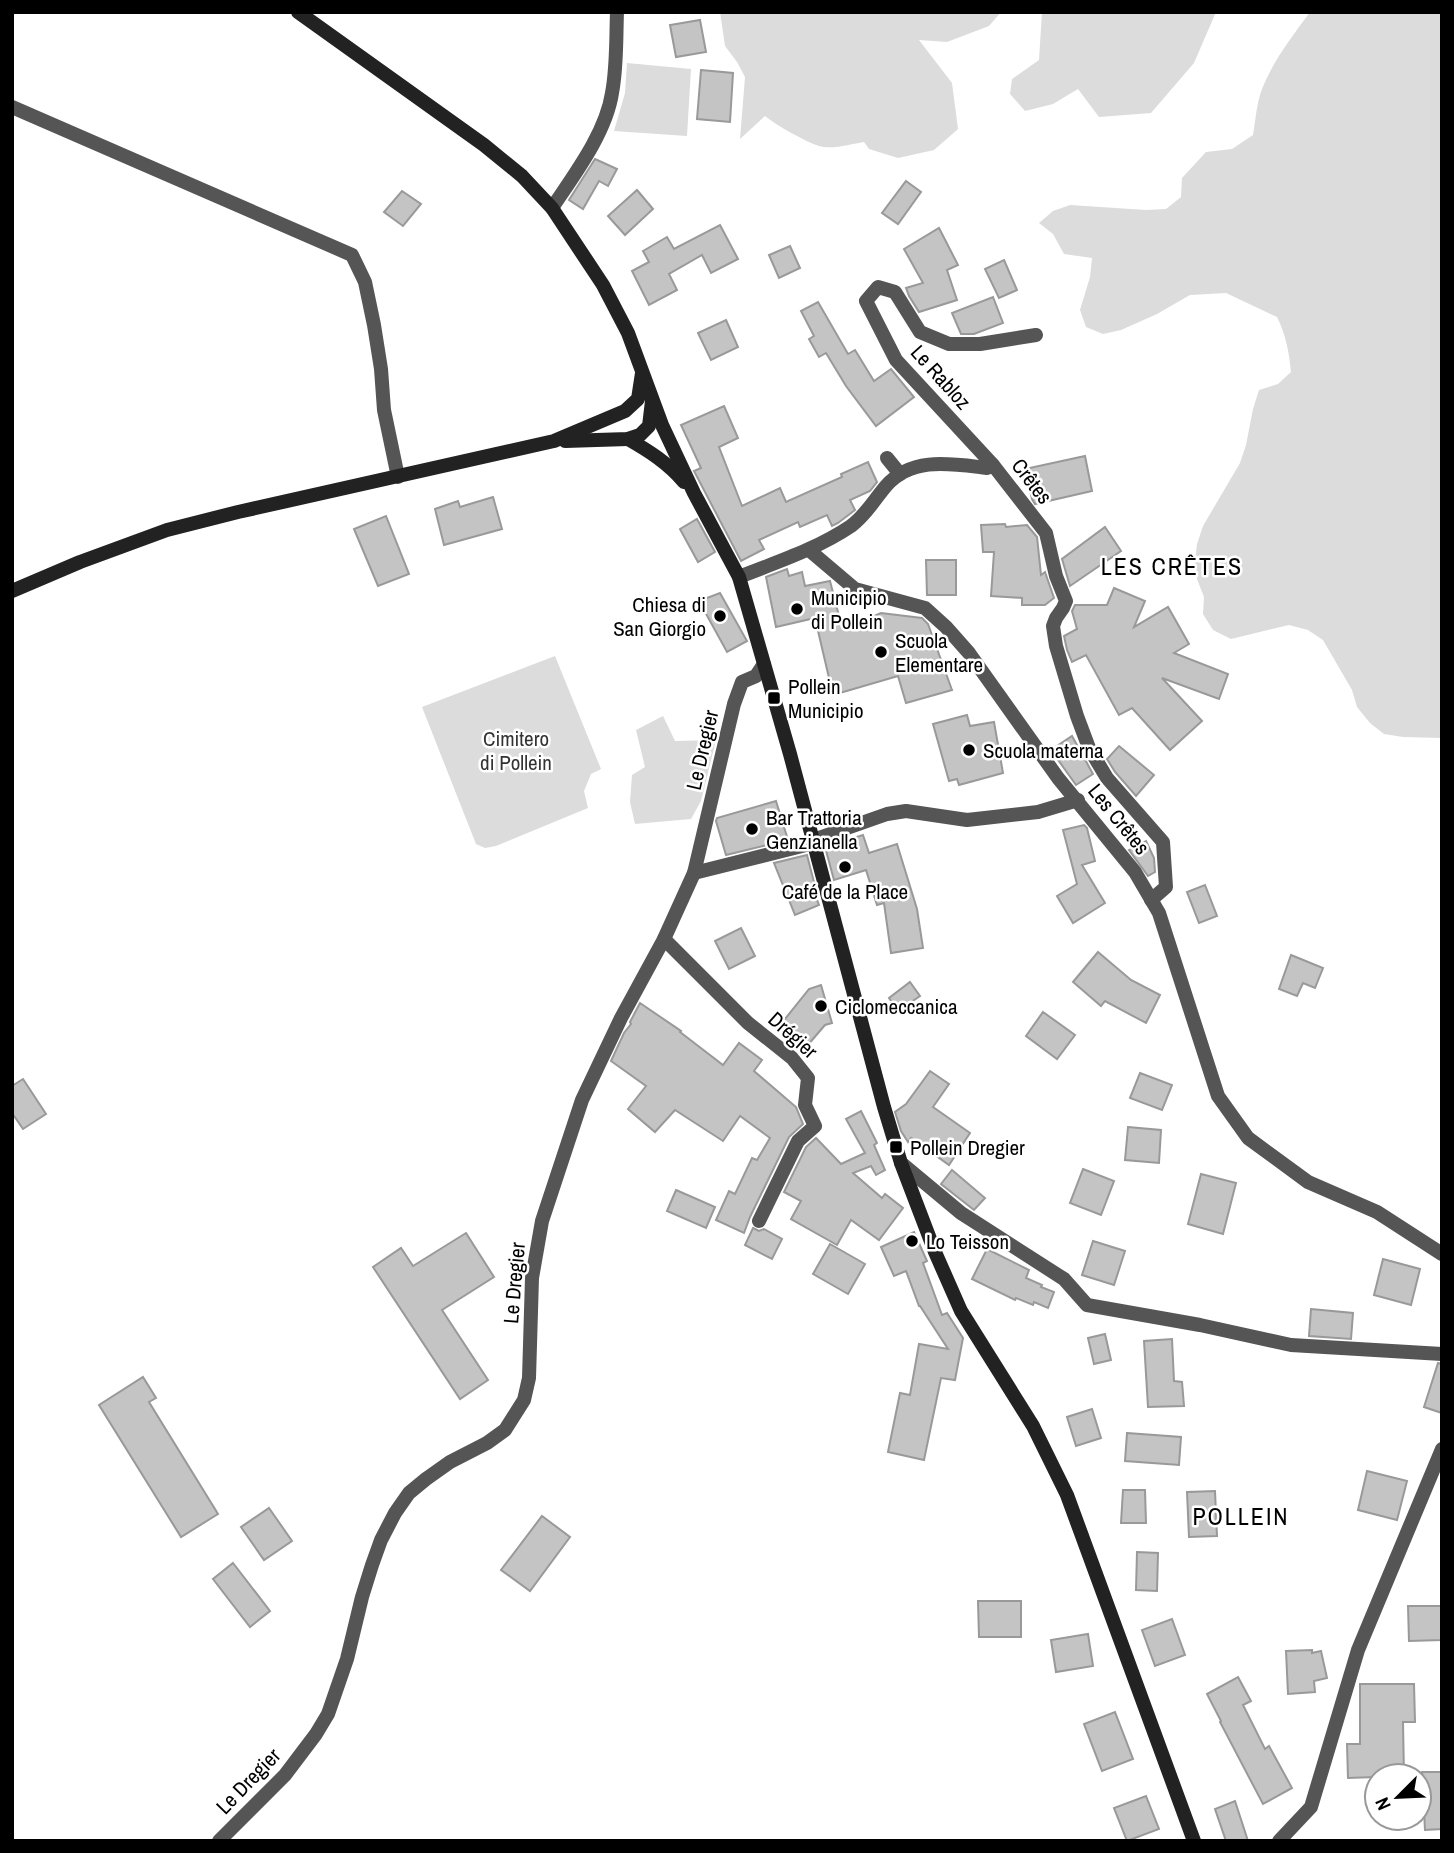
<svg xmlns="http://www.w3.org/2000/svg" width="1454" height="1853" font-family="'Archivo Narrow',sans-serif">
	<rect width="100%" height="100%" fill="#fff"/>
	<g fill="#dcdcdc">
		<path d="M720,12H1001L989,26L947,42L919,40L952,83L958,129L934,150L898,158L869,149L864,142C851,144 832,150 819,146C806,142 776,125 765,116L740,139L745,77L737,62L725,46Z"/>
		<polygon points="1042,12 1216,12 1194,63 1151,113 1099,117 1078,89 1053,104 1025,111 1010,94 1012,79 1039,60"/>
		<path d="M1310,12H1442V738L1403,737L1384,734L1370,723L1357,707L1352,690L1323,640L1308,630L1289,625L1231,639L1213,630L1203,614L1204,597L1197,579L1195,562L1197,544L1203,526L1240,463L1246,445L1253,409L1259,390L1278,384L1291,372C1289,352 1286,335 1277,317L1226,293L1190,295L1157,314L1121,330L1103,334L1086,327L1080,310L1090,277L1092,258L1064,254L1053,234L1039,223L1053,211L1070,205L1146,210L1166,209L1181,197L1182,178L1206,152L1232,149L1253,135C1256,117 1257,98 1265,82C1276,57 1294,34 1310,12Z"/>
		<polygon points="627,63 691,69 687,136 614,131 625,93"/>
		<polygon points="555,656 601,769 591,774 584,791 588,808 496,846 485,848 476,844 422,707"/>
		<polygon points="663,716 675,741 716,740 701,801 691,819 635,824 630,802 632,775 645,767 636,730"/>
	</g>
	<g fill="#c4c4c4" stroke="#999" stroke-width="2">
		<polygon points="700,20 706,52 676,57 670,25"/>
		<polygon points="701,70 733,73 730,122 697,119"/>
		<polygon points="595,159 617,169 608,186 599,181 583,209 569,200"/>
		<polygon points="906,181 921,192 898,224 882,213"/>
		<polygon points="637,190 653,209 625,235 608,216"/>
		<polygon points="402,191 421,204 403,226 384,212"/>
		<polygon points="720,225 738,259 711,273 702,255 669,274 677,290 649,305 632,271 649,262 643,251 667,237 674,249"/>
		<polygon points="939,228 958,265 947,270 957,300 919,312 909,296 906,288 923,283 904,249"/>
		<polygon points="790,246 800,268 779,278 769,255"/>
		<polygon points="1004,260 1017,290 999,298 985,269"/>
		<polygon points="993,297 1003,323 974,334 961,334 952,313"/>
		<polygon points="818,302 848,354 855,350 874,381 891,369 914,397 876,426 846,386 826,353 819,357 809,339 814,336 801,311"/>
		<polygon points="726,320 738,347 711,360 698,333"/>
		<polygon points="724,406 738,438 719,447 742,506 780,488 786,502 842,477 841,474 868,462 877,482 870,491 850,500 855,510 838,523 832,526 827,515 800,527 798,522 759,540 764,549 741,561 694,471 701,468 681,425"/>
		<polygon points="1085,456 1092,491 1035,504 1032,499 1025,469"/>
		<polygon points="493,497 502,529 444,545 435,509 458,501 460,507"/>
		<polygon points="386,516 409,574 378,586 354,529"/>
		<polygon points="697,519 715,552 698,562 680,529"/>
		<polygon points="1005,524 1006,527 1027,525 1037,537 1041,575 1045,572 1054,598 1045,605 1022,605 1022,598 991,596 994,552 983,552 981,525"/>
		<polygon points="1105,527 1121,551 1070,586 1062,559"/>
		<polygon points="926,560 956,560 956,595 927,595"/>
		<polygon points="787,569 789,576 802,572 805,586 830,581 840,620 860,622 881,613 922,618 928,624 952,690 906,703 898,676 833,695 815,618 776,627 766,577"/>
		<polygon points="1114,588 1145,601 1134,627 1168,607 1189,644 1174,653 1228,674 1219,699 1162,678 1202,721 1170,750 1132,708 1119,715 1086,655 1072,662 1067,650 1064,636 1077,629 1072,611 1075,605 1107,605"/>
		<polygon points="720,593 747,641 727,652 699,601"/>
		<polygon points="967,715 970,726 994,722 1003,773 959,785 957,779 949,781 933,724"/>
		<polygon points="1072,736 1093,774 1076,785 1051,750"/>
		<polygon points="1119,746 1154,775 1136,796 1115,772 1107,759"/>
		<polygon points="776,801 788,840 726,855 716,821 717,818"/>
		<polygon points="1084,825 1087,828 1095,861 1082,865 1105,903 1073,923 1057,896 1077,884 1063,830"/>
		<polygon points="863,835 869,853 897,844 917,909 923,948 891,953 884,903 877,905 866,870 834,880 825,847"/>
		<polygon points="1146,841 1154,858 1155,872 1148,876 1129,850"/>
		<polygon points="807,855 815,886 812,887 819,905 795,915 774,863"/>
		<polygon points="1205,885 1217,916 1199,923 1187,892"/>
		<polygon points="741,928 755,956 729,969 715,941"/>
		<polygon points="1098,952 1131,980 1160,995 1146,1023 1105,1001 1101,1006 1073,982"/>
		<polygon points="1291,955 1323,968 1315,988 1303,983 1297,996 1279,989"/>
		<polygon points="910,982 920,996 898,1011 889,998"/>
		<polygon points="821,985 832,1023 825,1025 807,1046 781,1024 809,989"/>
		<polygon points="640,1003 681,1031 680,1032 723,1065 739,1043 762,1060 754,1071 796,1107 803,1124 789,1137 750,1217 744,1233 716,1220 729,1191 735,1194 752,1158 757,1160 770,1138 740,1116 723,1141 675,1110 655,1132 628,1109 646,1086 611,1061 624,1033 631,1024 630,1022"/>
		<polygon points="1043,1012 1075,1035 1057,1059 1026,1036"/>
		<polygon points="930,1071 949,1084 933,1107 970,1133 949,1165 911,1138 908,1142 901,1131 895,1112 906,1104"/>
		<polygon points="1140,1073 1172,1085 1162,1110 1130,1098"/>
		<polygon points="23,1079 46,1114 23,1129 12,1113 12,1086"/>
		<polygon points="861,1111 877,1143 874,1145 885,1170 876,1175 871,1166 853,1173 882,1198 885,1194 903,1208 879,1240 851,1220 837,1245 791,1219 801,1201 784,1192 806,1147 816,1138 841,1164 865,1153 846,1119"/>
		<polygon points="1128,1127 1161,1130 1159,1163 1125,1160"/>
		<polygon points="1083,1169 1114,1181 1101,1215 1070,1203"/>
		<polygon points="952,1170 985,1198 974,1210 941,1184"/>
		<polygon points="1201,1174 1236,1183 1223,1234 1188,1224"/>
		<polygon points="676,1190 715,1207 706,1228 667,1211"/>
		<polygon points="753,1228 759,1231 764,1229 782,1239 772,1259 745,1245"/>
		<polygon points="914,1232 927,1261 923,1263 942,1315 947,1313 963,1338 955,1380 941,1378 924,1460 888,1452 900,1393 910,1395 919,1344 948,1349 920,1306 919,1306 906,1271 894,1276 881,1247"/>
		<polygon points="466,1233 494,1277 442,1310 488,1380 460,1399 373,1267 401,1248 413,1266"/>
		<polygon points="1093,1241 1125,1251 1114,1285 1082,1275"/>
		<polygon points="830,1244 865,1264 848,1294 813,1274"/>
		<polygon points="987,1249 1029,1270 1026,1278 1042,1285 1041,1287 1054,1292 1048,1308 1034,1302 1033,1305 1016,1298 1015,1300 972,1279"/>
		<polygon points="1383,1259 1420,1269 1411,1305 1374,1295"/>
		<polygon points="1311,1309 1353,1313 1351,1339 1309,1336"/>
		<polygon points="1105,1334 1111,1360 1094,1364 1088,1338"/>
		<polygon points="1172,1339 1174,1381 1182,1382 1184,1406 1148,1407 1144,1341"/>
		<polygon points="1438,1363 1442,1364 1442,1413 1424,1407"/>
		<polygon points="143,1377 156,1398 149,1402 218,1514 181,1537 99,1405"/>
		<polygon points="1092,1409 1101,1438 1076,1446 1067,1417"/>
		<polygon points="1127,1433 1181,1437 1179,1465 1125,1461"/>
		<polygon points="1367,1471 1407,1481 1397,1520 1358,1510"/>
		<polygon points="1123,1490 1145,1490 1146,1523 1121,1523"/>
		<polygon points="1215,1491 1217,1536 1189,1537 1187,1492"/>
		<polygon points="269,1508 292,1541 264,1560 241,1527"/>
		<polygon points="542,1516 570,1537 530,1591 501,1570"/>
		<polygon points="1137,1552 1158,1553 1157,1591 1136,1590"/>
		<polygon points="233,1563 270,1611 250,1627 213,1579"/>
		<polygon points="978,1601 1021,1601 1021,1637 979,1637"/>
		<polygon points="1408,1606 1442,1606 1442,1640 1409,1641"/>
		<polygon points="1172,1619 1185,1655 1155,1666 1142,1630"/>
		<polygon points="1088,1634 1093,1666 1056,1672 1051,1640"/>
		<polygon points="1312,1650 1312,1653 1321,1651 1327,1678 1314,1681 1315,1692 1288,1694 1286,1651"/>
		<polygon points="1238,1677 1251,1701 1243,1705 1265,1749 1269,1746 1292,1788 1263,1804 1220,1722 1221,1721 1207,1694"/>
		<polygon points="1360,1684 1414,1684 1415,1722 1403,1722 1404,1776 1348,1778 1347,1744 1360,1744"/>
		<polygon points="1115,1712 1133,1759 1102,1771 1084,1724"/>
		<polygon points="1422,1772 1442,1772 1442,1829 1425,1830"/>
		<polygon points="1146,1796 1159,1829 1127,1841 1114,1808"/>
		<polygon points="1235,1801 1248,1841 1226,1841 1215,1809"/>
	</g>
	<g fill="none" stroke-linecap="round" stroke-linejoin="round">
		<g stroke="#555" stroke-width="14">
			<polyline points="12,107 352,255 365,282 374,325 381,369 384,410 398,477"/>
			<path d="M552,208C574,175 606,133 612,93C617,67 616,39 617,12"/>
			<polyline points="887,458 900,474"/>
			<polyline points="993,465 896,360 866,301 878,287 895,292 920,332 949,344 980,344 1036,335"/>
			<polyline points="809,550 855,589 925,608 946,627 969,653 1058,778 1135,872 1159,913 1218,1096 1248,1138 1308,1182 1377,1212 1442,1254"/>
			<path d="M739,577C777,562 817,549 851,526C866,515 874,500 886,486C912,456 952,464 987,468L993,465L1046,533L1056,576L1066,601L1063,608L1056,618L1053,626L1056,646L1077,716L1089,748L1107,778L1163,842L1166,887L1151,900"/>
			<polyline points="813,840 887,814 906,811 967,820 1038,812 1078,800"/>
			<polyline points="694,873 814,843"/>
			<polyline points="664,939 748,1023 792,1058 808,1078 805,1105 815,1126 798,1141 759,1221"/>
			<polyline points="901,1163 961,1213 1064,1279 1087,1305 1200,1325 1291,1345 1442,1354"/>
			<polyline points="219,1841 285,1775 316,1734 328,1714 347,1659 362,1597 372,1565 381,1540 395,1513 409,1493 426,1479 450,1462 487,1443 505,1430 524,1400 529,1378 532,1278 542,1221 582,1100 621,1018 664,939 694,873 734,704 742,682 756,676 764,664"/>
			<polyline points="1279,1841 1311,1807 1358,1650 1442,1449"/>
		</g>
		<g stroke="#222" stroke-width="14">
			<polyline points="298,12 484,145 522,176 552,208 603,285 628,333 662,425 694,493 739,577 790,754 884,1107 901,1163 935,1252 961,1311 1033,1426 1067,1495 1194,1841"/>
			<path d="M628,439C649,451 668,463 684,482"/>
			<polyline points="565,441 628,439 640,435 649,426 652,401"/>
			<polyline points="12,591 80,562 167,530 238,512 554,441 625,411 638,399 642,373"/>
		</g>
	</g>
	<g fill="#000" stroke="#fff" stroke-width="2.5">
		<circle cx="797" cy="609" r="7"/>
		<circle cx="720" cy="616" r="7"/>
		<circle cx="881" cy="652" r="7"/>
		<rect x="767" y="691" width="14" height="14" rx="3.5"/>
		<circle cx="969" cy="750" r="7"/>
		<circle cx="752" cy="829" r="7"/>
		<circle cx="845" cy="867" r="7"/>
		<circle cx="821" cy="1006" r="7"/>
		<rect x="889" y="1140" width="14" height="14" rx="3.5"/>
		<circle cx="912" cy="1241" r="7"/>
	</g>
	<g text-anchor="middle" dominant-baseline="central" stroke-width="5" stroke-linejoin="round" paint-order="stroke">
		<g font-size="21" fill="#000" stroke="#fff">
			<text transform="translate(941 377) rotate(48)">Le Rabloz</text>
			<text transform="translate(1032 481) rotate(52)">Crêtes</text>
			<text transform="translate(702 750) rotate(-77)">Le Dregier</text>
			<text transform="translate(1119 819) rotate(51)">Les Crêtes</text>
			<text transform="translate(793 1035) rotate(42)">Drégier</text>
			<text transform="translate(514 1283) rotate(-85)">Le Dregier</text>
			<text transform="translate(248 1781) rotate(-46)">Le Dregier</text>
		</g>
		<g font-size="21" fill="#000" stroke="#fff" text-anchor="start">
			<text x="811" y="597">Municipio<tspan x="811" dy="24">di Pollein</tspan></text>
			<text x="706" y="604" text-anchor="end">Chiesa di<tspan x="706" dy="24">San Giorgio</tspan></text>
			<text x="895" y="640">Scuola<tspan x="895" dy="24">Elementare</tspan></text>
			<text x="788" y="686">Pollein<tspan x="788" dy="24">Municipio</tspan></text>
			<text x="983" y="750">Scuola materna</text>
			<text x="766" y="817">Bar Trattoria<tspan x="766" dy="24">Genzianella</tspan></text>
			<text x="845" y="891" text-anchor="middle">Café de la Place</text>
			<text x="835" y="1006">Ciclomeccanica</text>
			<text x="910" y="1147">Pollein Dregier</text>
			<text x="926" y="1241">Lo Teisson</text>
		</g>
		<g font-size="21" fill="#333" stroke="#fff">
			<text x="516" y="738">Cimitero<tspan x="516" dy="24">di Pollein</tspan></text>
		</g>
		<g font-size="24" letter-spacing="2" fill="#000" stroke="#fff">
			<text x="1172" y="566">LES CRÊTES</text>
			<text x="1241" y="1516">POLLEIN</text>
		</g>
	</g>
	<rect width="1454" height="1853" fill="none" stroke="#000000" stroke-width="28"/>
	<g transform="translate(1398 1797) rotate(246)"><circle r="33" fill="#ffffff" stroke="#999999" stroke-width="2"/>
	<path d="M0-5L12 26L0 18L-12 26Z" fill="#000000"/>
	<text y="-10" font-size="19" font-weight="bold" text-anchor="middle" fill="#000000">N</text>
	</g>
</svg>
